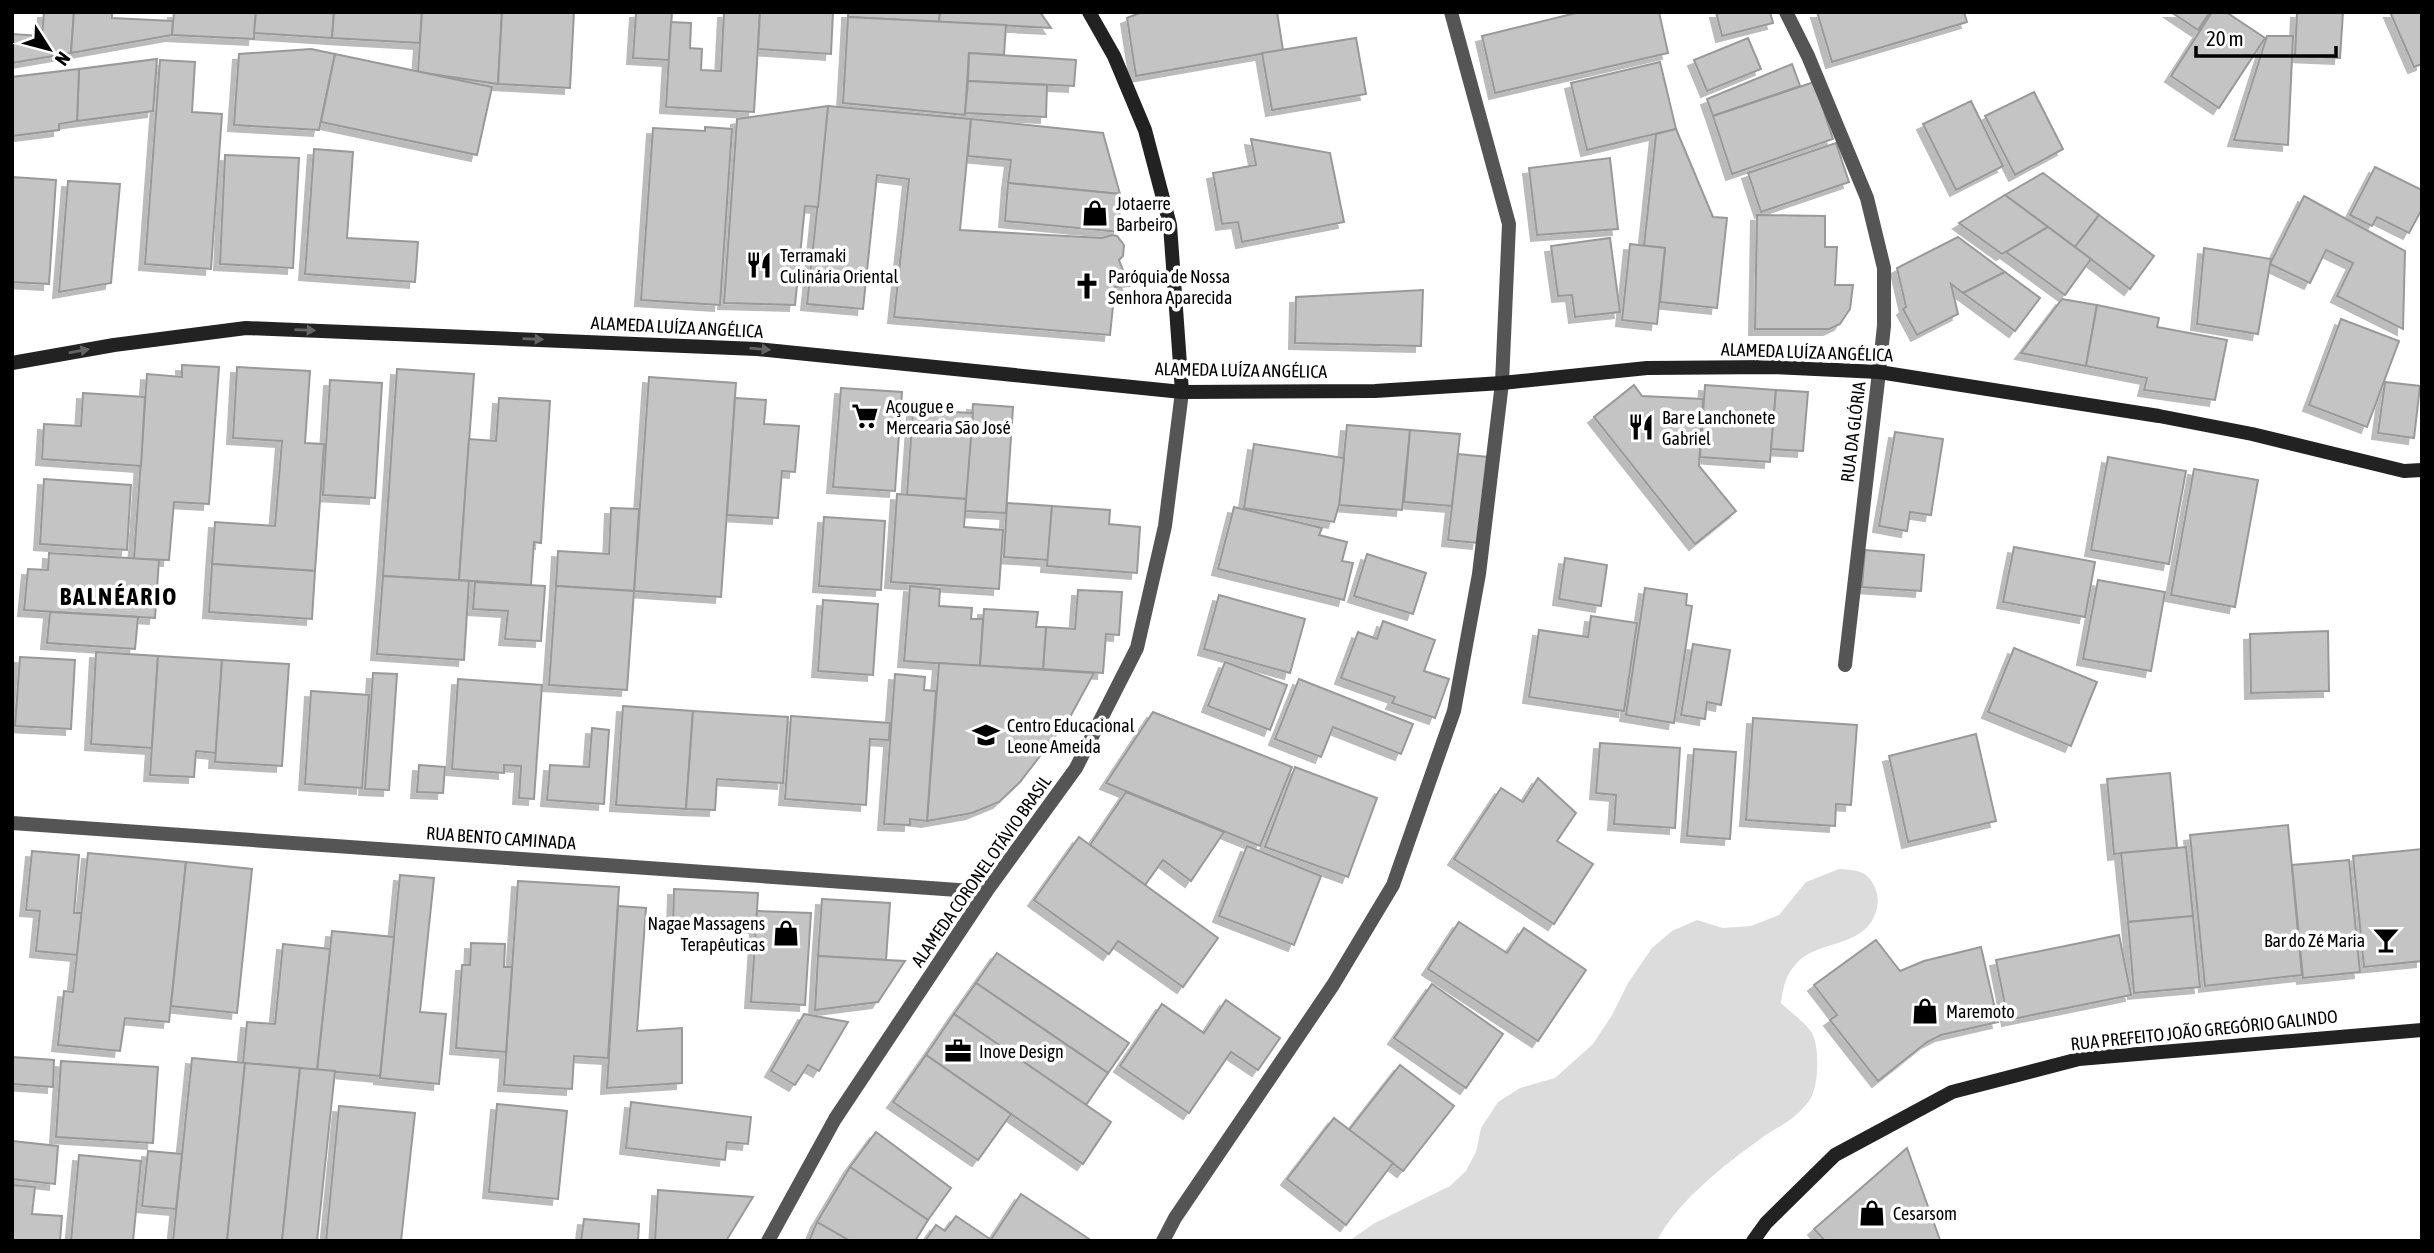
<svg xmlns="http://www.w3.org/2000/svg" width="2434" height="1253" font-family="'Asap Condensed',sans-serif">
	<defs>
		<filter id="shadow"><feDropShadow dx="-6" dy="6" stdDeviation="0" flood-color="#0004"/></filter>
	</defs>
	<rect width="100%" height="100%" fill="#fff"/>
	<path fill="#dcdcdc" d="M1839,869C1853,870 1865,870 1872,882C1877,890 1879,898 1877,908C1867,950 1818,938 1796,964C1785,976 1783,988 1781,1003C1790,1012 1806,1023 1812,1033C1820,1048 1819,1088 1809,1101C1792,1123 1779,1125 1759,1140C1725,1164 1675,1204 1657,1241H1349L1373,1224L1450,1186L1466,1171L1476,1152L1481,1128L1498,1102L1520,1088L1555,1078L1593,1044L1612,1015L1628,983L1652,948L1672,931L1697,920L1723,928L1751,926L1779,915L1806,882Z"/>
	<g fill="#c4c4c4" stroke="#999" stroke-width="2" filter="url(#shadow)">
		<polygon points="44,12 74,12 71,53 12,63 12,34 42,36"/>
		<polygon points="74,12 112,12 112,18 173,21 172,35 71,53"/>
		<polygon points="174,12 256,12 254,39 172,35"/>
		<polygon points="256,12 334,12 332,38 254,33"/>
		<polygon points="334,12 422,12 420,43 332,38"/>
		<polygon points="422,12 502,12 498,84 418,72"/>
		<polygon points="502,12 574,12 570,88 498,84"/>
		<polygon points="636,12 672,12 669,60 633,58"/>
		<polygon points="724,12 760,12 754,112 666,107 671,22 691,23 690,48 702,49 701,70 721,71"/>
		<polygon points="760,12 833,12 831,54 758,49"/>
		<polygon points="848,12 940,12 939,22 848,17"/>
		<polygon points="940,12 1040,12 1051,28 939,22"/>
		<polygon points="1142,12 1277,12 1283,50 1136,76 1127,18"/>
		<polygon points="1580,12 1659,12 1668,53 1495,93 1482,36"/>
		<polygon points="1716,12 1770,12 1773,23 1722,36"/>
		<polygon points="1817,12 1964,12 1967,22 1832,62"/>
		<polygon points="2171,12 2210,12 2198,30"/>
		<polygon points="2212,12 2226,12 2265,38 2219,108 2171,76"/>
		<polygon points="2297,12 2343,12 2340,58 2295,56"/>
		<polygon points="2390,12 2422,12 2422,64 2414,67"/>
		<polygon points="848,17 1006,25 1004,55 969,53 965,115 843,103"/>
		<polygon points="2267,36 2293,36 2288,145 2234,140"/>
		<polygon points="1356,38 1366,94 1272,110 1262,53"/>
		<polygon points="1748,38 1761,69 1707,91 1694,60"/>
		<polygon points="311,49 335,54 319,130 234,125 239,54"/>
		<polygon points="969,53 1076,60 1074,86 968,81"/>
		<polygon points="335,54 492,87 477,155 321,122"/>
		<polygon points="157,59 153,111 77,121 79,69"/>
		<polygon points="160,60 195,62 192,112 222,114 211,269 145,264"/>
		<polygon points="1660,62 1676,129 1587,150 1571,83"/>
		<polygon points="1792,64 1800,86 1713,116 1707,99"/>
		<polygon points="79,69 77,121 59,124 59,130 12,136 12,77"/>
		<polygon points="968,81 1047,85 1046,117 965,113"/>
		<polygon points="1814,82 1833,139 1732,174 1713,116"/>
		<polygon points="2034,92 2063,149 2015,175 1985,116"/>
		<polygon points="1971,101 2003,166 1956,190 1923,124"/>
		<polygon points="828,106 971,119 960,230 1102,238 1112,235 1117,236 1124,245 1123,256 1119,260 1129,286 1115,287 1110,335 894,317 909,179 877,175 863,309 807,304"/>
		<polygon points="828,106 818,207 805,206 795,305 724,303 737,119"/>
		<polygon points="971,119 1103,133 1120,194 1008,183 1011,160 968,156"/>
		<polygon points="705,127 732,129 720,305 641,300 653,128 705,131"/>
		<polygon points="1676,129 1713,217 1727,218 1717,308 1660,302 1665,248 1644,246 1656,134"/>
		<polygon points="1251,139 1330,153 1344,222 1242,242 1238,222 1222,224 1213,173 1256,165"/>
		<polygon points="1836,143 1849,182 1761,212 1748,173"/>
		<polygon points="314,149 353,152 347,238 418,242 415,282 305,274"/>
		<polygon points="225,155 299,158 293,268 220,264"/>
		<polygon points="1610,158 1618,229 1537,235 1529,168"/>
		<polygon points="2375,167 2422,190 2422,209 2409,233 2377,217 2372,226 2350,215"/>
		<polygon points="2043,173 2099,215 2075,247 2005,195"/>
		<polygon points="12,177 56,180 49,284 12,282"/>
		<polygon points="68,181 120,184 111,283 59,292"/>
		<polygon points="1008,183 1120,194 1119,232 1005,221"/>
		<polygon points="2005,195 2048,227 2002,254 1959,223"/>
		<polygon points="2304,196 2405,251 2403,329 2337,296 2353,263 2326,250 2310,283 2270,264"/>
		<polygon points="1757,215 1825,216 1825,247 1837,247 1835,285 1853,285 1850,309 1840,324 1829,329 1755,329"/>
		<polygon points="2099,215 2154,256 2130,289 2075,247"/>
		<polygon points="2048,227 2091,259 2065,295 2006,252"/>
		<polygon points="1958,237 2005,272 1963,293 1951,284 1958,314 1917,335 1903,309 1906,307 1897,268"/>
		<polygon points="1610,238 1620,312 1575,317 1572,295 1558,296 1551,246"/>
		<polygon points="1630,244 1665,248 1657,324 1622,320"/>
		<polygon points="2204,248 2271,259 2258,334 2197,324"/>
		<polygon points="2005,272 2040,298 2015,331 1963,293"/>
		<polygon points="1423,290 1421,346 1295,343 1296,297"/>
		<polygon points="2062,299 2097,305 2086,366 2021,353"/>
		<polygon points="2097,305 2159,318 2157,327 2227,340 2215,400 2144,390 2147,378 2086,366"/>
		<polygon points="2341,319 2399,341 2367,427 2309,405"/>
		<polygon points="182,365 219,367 209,504 174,502 169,560 134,559 147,374 182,377"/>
		<polygon points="237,367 310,371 305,443 324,444 315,571 212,564 215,522 275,526 282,441 233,438"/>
		<polygon points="397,369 474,374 459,580 383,576"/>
		<polygon points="649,377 736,383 721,597 634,591"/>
		<polygon points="330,380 382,383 375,498 323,495"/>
		<polygon points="2385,382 2420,386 2414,438 2378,433"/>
		<polygon points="1634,385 1642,396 1703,399 1699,466 1736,511 1695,544 1594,417"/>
		<polygon points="1705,385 1776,390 1770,462 1700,457"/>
		<polygon points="841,388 902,392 895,491 833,487"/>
		<polygon points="1776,390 1808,392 1803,451 1771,449"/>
		<polygon points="83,393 145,397 141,466 42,459 44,424 81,426"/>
		<polygon points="499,398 550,401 541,543 534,542 531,585 459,580 469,439 496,441"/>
		<polygon points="735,398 766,400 764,424 799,426 795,472 782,471 778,518 727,515"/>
		<polygon points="973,404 1013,407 1006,513 965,511"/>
		<polygon points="913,410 973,413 966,499 907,495"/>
		<polygon points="1347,425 1410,430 1402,510 1339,505"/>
		<polygon points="1410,430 1460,434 1452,506 1404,502"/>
		<polygon points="1895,432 1943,439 1931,515 1910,512 1907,531 1879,526"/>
		<polygon points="1254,444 1344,458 1339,505 1334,522 1244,508"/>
		<polygon points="1458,454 1488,457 1478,543 1448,540"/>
		<polygon points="2108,457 2186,471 2169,564 2091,550"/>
		<polygon points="2194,469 2258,480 2235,607 2171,595"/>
		<polygon points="44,479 131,485 127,550 40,544"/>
		<polygon points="897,494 966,499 964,527 1003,530 999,589 891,582"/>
		<polygon points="1007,503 1052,506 1048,560 1004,557"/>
		<polygon points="1052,506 1110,510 1109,524 1140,527 1137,573 1047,566"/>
		<polygon points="1234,507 1322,528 1319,535 1347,542 1342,561 1353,563 1344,600 1218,569"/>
		<polygon points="611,508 639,509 634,591 556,586 558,551 609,554"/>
		<polygon points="824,517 885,521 881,590 819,586"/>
		<polygon points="2014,547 2095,562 2085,617 2003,602"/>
		<polygon points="1865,550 1924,555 1921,591 1862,587"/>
		<polygon points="49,553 159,560 155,618 24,610 28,569 48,570"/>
		<polygon points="1367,554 1426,573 1413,614 1354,596"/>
		<polygon points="1565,558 1607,565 1601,606 1559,599"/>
		<polygon points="212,564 315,571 312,619 209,612"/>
		<polygon points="383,576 469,581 464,660 377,654"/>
		<polygon points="2098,580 2165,592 2151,671 2083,659"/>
		<polygon points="475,582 545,586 541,641 505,639 508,611 473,609"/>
		<polygon points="556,586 634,591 627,690 549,685"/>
		<polygon points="910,586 940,589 939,606 972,608 971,619 983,619 980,666 904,661"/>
		<polygon points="1645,588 1687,594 1686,605 1692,606 1674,723 1626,715"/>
		<polygon points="1078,590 1122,592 1119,635 1106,634 1103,673 1043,669 1046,627 1075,629"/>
		<polygon points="1219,595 1305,619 1290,673 1204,649"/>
		<polygon points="823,600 878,604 873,675 818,671"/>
		<polygon points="984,609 1038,612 1036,627 1046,627 1043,669 980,666"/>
		<polygon points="50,612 138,617 135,649 47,643"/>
		<polygon points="1591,616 1637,623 1624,711 1529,697 1539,630 1588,637"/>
		<polygon points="1383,621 1435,640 1424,671 1449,679 1435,718 1392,703 1395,697 1341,678 1358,632 1377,639"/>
		<polygon points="2328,631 2329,691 2251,693 2250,634"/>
		<polygon points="1693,644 1730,650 1721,705 1707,702 1705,719 1681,715"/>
		<polygon points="2014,648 2097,682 2071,746 1988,712"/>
		<polygon points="96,652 158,656 152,748 91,744"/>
		<polygon points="158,656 222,660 216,753 196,751 194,777 150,775"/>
		<polygon points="20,657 75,660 71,729 15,726"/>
		<polygon points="222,660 289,664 282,766 215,762"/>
		<polygon points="1225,662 1287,685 1270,730 1208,706"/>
		<polygon points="939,663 1094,673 1070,717 1020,782 999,802 972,813 927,821"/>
		<polygon points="373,673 397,674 389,790 365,789"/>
		<polygon points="895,674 925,677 924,690 936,691 927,821 910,819 910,825 884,824"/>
		<polygon points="458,679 542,685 534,799 519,798 521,766 504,765 504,773 452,769"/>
		<polygon points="1299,679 1413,724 1401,754 1333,727 1321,757 1275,739"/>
		<polygon points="311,691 369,695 362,788 305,784"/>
		<polygon points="623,706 693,711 686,809 616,805"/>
		<polygon points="693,711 788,717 783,783 717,779 715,810 686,809"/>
		<polygon points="1153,712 1292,767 1260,846 1106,783"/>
		<polygon points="791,716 890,723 889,740 870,739 866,805 785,799"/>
		<polygon points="1753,718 1857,725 1851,805 1836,804 1835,826 1746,820"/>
		<polygon points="592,728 609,730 604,804 547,800 550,765 589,767"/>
		<polygon points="1976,734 1996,821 1908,842 1889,756"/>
		<polygon points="1600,743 1680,748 1675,828 1614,824 1616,795 1596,793"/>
		<polygon points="1694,749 1736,752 1730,839 1687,836"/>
		<polygon points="419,765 445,767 443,793 417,792"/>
		<polygon points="1295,767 1377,798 1348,877 1265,847"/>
		<polygon points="2170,773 2177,848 2114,854 2107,779"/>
		<polygon points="1538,778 1576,813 1557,841 1593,864 1554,924 1454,859 1501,788 1523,802"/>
		<polygon points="1126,792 1224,832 1191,881 1163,860 1145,885 1090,845"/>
		<polygon points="2288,825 2302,975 2205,986 2190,835"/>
		<polygon points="1079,837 1218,938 1183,987 1118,941 1109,954 1034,900"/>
		<polygon points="1247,846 1321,876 1294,945 1219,916"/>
		<polygon points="2186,847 2193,916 2128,922 2121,853"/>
		<polygon points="2422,849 2422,961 2364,967 2353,856"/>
		<polygon points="32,851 79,855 74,913 82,913 77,955 36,951 40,911 26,910"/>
		<polygon points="88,853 186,862 169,1022 125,1018 120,1051 58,1045 64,991 73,992"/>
		<polygon points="2349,860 2360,972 2303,978 2292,865"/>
		<polygon points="186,862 252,869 237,1013 171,1006"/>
		<polygon points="400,875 434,878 420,1012 446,1014 439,1084 380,1078"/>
		<polygon points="518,881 619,887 608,1058 574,1056 572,1089 504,1085"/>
		<polygon points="674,889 758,893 756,927 673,924"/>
		<polygon points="822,899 890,903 886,960 818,956"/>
		<polygon points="618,906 646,908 637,1031 682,1028 682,1083 607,1088"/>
		<polygon points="757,911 811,913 805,1005 751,1002"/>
		<polygon points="2193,916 2200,987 2134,993 2128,922"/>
		<polygon points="1459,922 1507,953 1524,928 1586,970 1538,1041 1428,969"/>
		<polygon points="332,931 394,937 380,1076 317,1070"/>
		<polygon points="2119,935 2131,995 2008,1020 1996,960"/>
		<polygon points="1876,940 1900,971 1924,961 1981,947 1998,1022 1941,1035 1927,1042 1878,1081 1830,1020 1837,1015 1814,985"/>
		<polygon points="471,943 505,944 504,967 512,967 506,1052 456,1048 462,965 470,965"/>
		<polygon points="283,944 330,949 317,1070 243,1063 247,1022 275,1024"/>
		<polygon points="997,953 1129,1043 1108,1073 976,983"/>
		<polygon points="818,956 886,960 905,961 878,1002 815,1010"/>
		<polygon points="976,983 1108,1073 1086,1105 954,1014"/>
		<polygon points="1432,984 1503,1034 1466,1088 1394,1038"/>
		<polygon points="1226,1000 1280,1038 1258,1070 1231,1052 1189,1113 1120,1066 1162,1004 1204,1033"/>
		<polygon points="804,1014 848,1022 819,1071 808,1065 795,1085 771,1071"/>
		<polygon points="954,1014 1111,1122 1083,1164 926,1055"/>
		<polygon points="926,1055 1011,1114 978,1160 893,1102"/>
		<polygon points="12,1057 54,1060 53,1087 12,1084"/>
		<polygon points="192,1058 245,1063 227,1241 173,1241"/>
		<polygon points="61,1061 158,1067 153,1143 56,1137"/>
		<polygon points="245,1063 300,1068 282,1241 227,1241"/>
		<polygon points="1400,1065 1454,1106 1403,1171 1349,1130"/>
		<polygon points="300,1068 335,1071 317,1241 282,1241"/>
		<polygon points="631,1102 751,1117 748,1144 727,1142 725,1160 626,1148"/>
		<polygon points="497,1104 567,1111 558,1199 489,1192"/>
		<polygon points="339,1106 415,1113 401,1241 326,1241"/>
		<polygon points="1334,1118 1393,1163 1346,1225 1287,1179"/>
		<polygon points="876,1132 951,1188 928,1220 850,1167"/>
		<polygon points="12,1141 58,1146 55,1184 12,1179"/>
		<polygon points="1907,1148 1940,1240 1825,1241 1814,1229"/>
		<polygon points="148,1151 182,1154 176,1209 142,1206"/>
		<polygon points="79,1155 141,1161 133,1241 71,1241"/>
		<polygon points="850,1167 928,1220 915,1241 850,1241 817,1222"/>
		<polygon points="12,1185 35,1187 32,1214 62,1216 60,1241 12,1241"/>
		<polygon points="658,1190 753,1197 726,1241 655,1241"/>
		<polygon points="1021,1194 1092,1241 990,1241"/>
		<polygon points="956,1216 990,1239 989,1241 925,1241 936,1225 945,1231"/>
		<polygon points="584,1219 639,1224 638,1241 581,1241"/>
		<polygon points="817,1222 850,1241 809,1241"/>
	</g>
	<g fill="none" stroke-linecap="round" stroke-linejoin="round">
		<g stroke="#555" stroke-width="14">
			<polyline points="1786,12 1808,56 1867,198 1884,268 1884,326 1879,372 1845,665"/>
			<polyline points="12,823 986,892"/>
			<polyline points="768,1241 835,1119 986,892 1076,768 1137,648 1165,526 1182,392"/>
			<polyline points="1163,1241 1175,1218 1333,985 1393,885 1454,711 1479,574 1502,383 1509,224 1451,12"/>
		</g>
		<g stroke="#222" stroke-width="14">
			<polyline points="1089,12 1114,56 1145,130 1170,225 1182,392"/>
			<polyline points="12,363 114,345 246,328 757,349 1182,392 1375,391 1502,383 1647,368 1773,367 1879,372 2159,416 2252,434 2404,471 2422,470"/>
			<polyline points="1753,1241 1766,1223 1835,1155 1952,1092 2079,1059 2422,1030"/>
		</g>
	</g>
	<defs><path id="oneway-solid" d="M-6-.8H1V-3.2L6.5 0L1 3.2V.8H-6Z" transform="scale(1.75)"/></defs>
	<g fill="#646464">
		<use href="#oneway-solid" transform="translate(305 330) rotate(2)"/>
		<use href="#oneway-solid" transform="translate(533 339) rotate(2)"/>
		<use href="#oneway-solid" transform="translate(760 349) rotate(5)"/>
		<use href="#oneway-solid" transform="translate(79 351) rotate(-10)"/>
	</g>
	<defs>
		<g id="shop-bare" transform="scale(2.1)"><path d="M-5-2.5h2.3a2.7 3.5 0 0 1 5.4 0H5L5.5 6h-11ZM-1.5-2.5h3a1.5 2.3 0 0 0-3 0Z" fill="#000" stroke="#fff" stroke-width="2.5" paint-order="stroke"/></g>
		<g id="restaurant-bare" transform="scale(2.1)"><path d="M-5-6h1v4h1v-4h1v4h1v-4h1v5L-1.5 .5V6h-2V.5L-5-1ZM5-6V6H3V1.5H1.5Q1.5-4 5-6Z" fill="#000" stroke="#fff" stroke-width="2.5" paint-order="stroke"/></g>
		<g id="church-bare" transform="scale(2.1)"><path d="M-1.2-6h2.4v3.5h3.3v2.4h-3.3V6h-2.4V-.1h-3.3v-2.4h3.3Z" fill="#000" stroke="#fff" stroke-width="2.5" paint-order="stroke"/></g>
		<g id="supermarket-bare" transform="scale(2.1)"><path d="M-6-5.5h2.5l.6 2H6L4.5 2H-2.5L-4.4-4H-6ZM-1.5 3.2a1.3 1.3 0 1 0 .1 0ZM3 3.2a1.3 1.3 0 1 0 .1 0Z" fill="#000" stroke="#fff" stroke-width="2.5" paint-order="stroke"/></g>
		<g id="school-bare" transform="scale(2.1)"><path d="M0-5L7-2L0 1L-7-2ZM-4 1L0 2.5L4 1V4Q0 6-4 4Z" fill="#000" stroke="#fff" stroke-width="2.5" paint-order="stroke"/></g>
		<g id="bar-bare" transform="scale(2.1)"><path d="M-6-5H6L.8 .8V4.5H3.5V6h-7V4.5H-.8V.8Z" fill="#000" stroke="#fff" stroke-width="2.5" paint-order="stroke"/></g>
		<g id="office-bare" transform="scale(2.1)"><path d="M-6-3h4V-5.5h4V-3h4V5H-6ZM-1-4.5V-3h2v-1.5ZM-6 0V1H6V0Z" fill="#000" stroke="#fff" stroke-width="2.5" paint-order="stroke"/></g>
	</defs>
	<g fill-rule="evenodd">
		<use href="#shop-bare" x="1095" y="213"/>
		<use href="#restaurant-bare" x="759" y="265"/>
		<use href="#church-bare" x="1087" y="286"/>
		<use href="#supermarket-bare" x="865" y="416"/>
		<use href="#restaurant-bare" x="1641" y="427"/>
		<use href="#school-bare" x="986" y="735"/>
		<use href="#shop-bare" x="786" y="933"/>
		<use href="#bar-bare" x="2386" y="940"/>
		<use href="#shop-bare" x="1925" y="1011"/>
		<use href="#office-bare" x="958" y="1051"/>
		<use href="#shop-bare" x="1872" y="1213"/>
	</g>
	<g text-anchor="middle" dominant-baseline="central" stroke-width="7" stroke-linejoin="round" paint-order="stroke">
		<g font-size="18" fill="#000" stroke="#fff" text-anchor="start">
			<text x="1116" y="203">Jotaerre<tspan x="1116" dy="21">Barbeiro</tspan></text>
			<text x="780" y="255">Terramaki<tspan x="780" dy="21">Culinária Oriental</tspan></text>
			<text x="1108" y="276">Paróquia de Nossa<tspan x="1108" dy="21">Senhora Aparecida</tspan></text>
			<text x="886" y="406">Açougue e<tspan x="886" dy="21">Mercearia São José</tspan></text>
			<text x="1662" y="417">Bar e Lanchonete<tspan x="1662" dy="21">Gabriel</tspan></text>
			<text x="1007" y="725">Centro Educacional<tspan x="1007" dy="21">Leone Ameida</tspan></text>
			<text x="765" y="923" text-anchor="end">Nagae Massagens<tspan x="765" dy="21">Terapêuticas</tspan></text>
			<text x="2365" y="940" text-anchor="end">Bar do Zé Maria</text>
			<text x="1946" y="1011">Maremoto</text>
			<text x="979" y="1051">Inove Design</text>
			<text x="1893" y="1213">Cesarsom</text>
		</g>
		<g font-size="18" fill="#000" stroke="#fff">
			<text transform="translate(677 327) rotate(3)">ALAMEDA LUÍZA ANGÉLICA</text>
			<text transform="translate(1807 352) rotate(2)">ALAMEDA LUÍZA ANGÉLICA</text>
			<text transform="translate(1241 370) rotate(1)">ALAMEDA LUÍZA ANGÉLICA</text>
			<text transform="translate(1853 432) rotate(-83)">RUA DA GLÓRIA</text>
			<text transform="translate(501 838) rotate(4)">RUA BENTO CAMINADA</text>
			<text transform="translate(981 871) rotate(-55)">ALAMEDA CORONEL OTÁVIO BRASIL</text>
			<text transform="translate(2204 1030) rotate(-6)">RUA PREFEITO JOÃO GREGÓRIO GALINDO</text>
		</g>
		<g font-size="24" font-weight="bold" letter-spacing="2" fill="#000" stroke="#fff">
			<text x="119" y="596">BALNÉARIO</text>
		</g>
	</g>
	<rect width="2434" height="1253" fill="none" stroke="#000000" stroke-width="28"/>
	<g transform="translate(49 49) rotate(126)" stroke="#ffffff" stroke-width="5" paint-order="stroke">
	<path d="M0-5L12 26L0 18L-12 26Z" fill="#000000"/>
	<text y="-10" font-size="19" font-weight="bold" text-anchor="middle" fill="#000000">N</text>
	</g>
	<path d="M2196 46v10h140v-10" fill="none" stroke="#000000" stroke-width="3.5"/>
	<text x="2206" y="46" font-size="21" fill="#000000" stroke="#ffffff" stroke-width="5" paint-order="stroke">20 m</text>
</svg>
